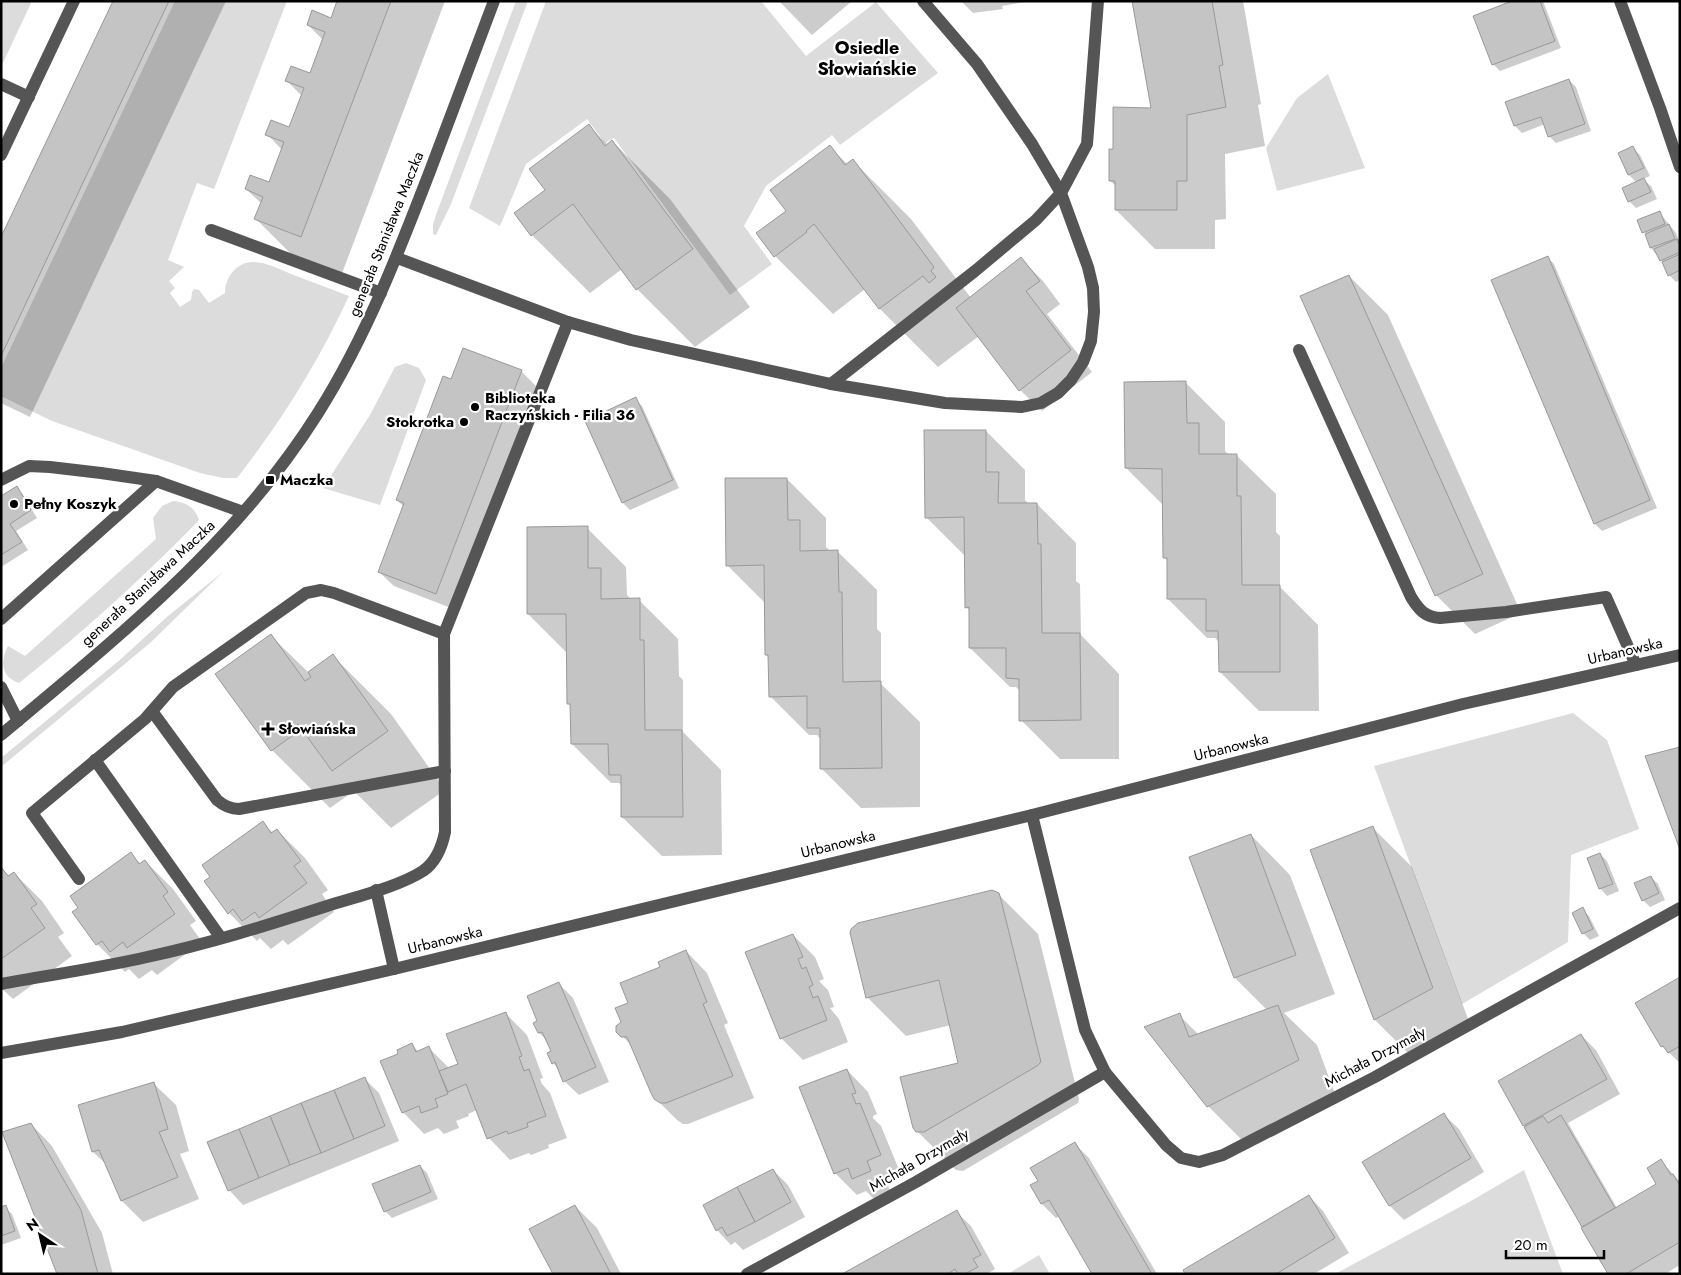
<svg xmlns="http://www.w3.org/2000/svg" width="1681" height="1275" font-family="Jost,sans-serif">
	<rect width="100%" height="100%" fill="#fff"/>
	<g fill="#dcdcdc">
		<polygon points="1,1 32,1 1,67"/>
		<path d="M175,1H287L214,189L197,183L168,260L184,267L169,281L175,288L170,293L180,307L191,300L192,292L194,289L199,290L209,303L225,293C225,278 236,262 253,262C266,262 279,269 291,274C310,281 330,289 349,296C319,361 281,422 237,478H223L200,473L52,421L1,396V368Z"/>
		<polygon points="516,1 528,1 451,204 436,235 433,234 433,224 437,212"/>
		<polygon points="546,1 761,1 806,56 876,2 938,73 840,145 832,135 766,186 744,226 772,264 730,295 614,138 605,143 587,119 526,164 500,226 469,208"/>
		<polygon points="1328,74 1365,168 1277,191 1266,148 1297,98"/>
		<polygon points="406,363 419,368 426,380 380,505 323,488 370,415 395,367"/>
		<path d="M173,501C187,502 195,508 199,520C142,579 82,633 19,683C1,677 0,661 8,646L25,656L156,539L153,518L162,506Z"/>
		<polygon points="223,572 150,643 1,767 1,758 121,659 168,616"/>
		<polygon points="1573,713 1607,740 1639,829 1571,855 1568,942 1462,1004 1374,766"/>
		<polygon points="1524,1170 1563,1274 1335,1274 1471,1201"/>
		<polygon points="1039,1255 1050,1274 1008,1274"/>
	</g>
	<g fill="#0003">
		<polygon points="114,1 226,1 30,417 1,403 1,240"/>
		<polygon points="338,1 445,1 341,276 295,258 256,219 262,204 246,189 269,183 282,150 267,134 290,129 302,96 287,81 311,75 323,40 308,25 331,19"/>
		<polygon points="779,1 852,1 812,35"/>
		<polygon points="961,1 1030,1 1002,6 1003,9 973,13"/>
		<polygon points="1133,1 1243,1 1261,104 1258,105 1265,146 1225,154 1226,219 1215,220 1215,249 1155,249 1116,210 1116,186 1110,181 1114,150 1153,109"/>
		<polygon points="1516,1 1543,1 1561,48 1500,71 1493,64"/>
		<polygon points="1569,80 1576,87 1591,131 1556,143 1549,136 1545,124 1522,133 1515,126"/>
		<polygon points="589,126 608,145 612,141 670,199 750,307 695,347 637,289 622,269 590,293 532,235 516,213 546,190"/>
		<polygon points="829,146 848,165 853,161 911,219 971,298 1021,259 1043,281 1060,304 1047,314 1092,372 1042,411 1020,390 979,336 938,367 880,309 865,289 833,314 775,256 788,211"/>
		<polygon points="1633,148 1640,155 1650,176 1643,179 1651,186 1657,199 1636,208 1629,201 1637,183 1629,175 1619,154"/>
		<polygon points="1659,212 1676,233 1680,243 1680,280 1676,282 1669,275 1663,263 1651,248 1647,235 1644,232"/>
		<polygon points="1547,257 1554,264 1657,508 1602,531 1595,524"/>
		<polygon points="1349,276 1388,315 1521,613 1475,634 1436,595"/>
		<polygon points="521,371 536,386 451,608 394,586 379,572 404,507 397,500 452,381"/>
		<polygon points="1186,383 1225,422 1225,451 1229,455 1236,455 1276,494 1276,532 1280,536 1280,587 1318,625 1319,711 1259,711 1220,672 1220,643 1215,638 1207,638 1168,599 1168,562 1165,558 1164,506 1126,468"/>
		<polygon points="635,399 642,406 679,488 630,510 623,503 586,422"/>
		<polygon points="986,431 1025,470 1025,500 1029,504 1037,504 1076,543 1076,581 1080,584 1081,635 1119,674 1119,759 1060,759 1021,720 1020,691 1016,687 1010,687 970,648 970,611 966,607 966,557 926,517"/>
		<polygon points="787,479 826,518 826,547 830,551 837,551 877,590 877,629 881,633 881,684 920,722 920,807 861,808 821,768 821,740 817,735 809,735 770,696 770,658 766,655 766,604 727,565"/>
		<polygon points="16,488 23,495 37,518 16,531 28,550 1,567 1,497"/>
		<polygon points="587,528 626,567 627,595 632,600 639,600 678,639 679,676 683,680 683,732 721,770 722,855 662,856 622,817 622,787 619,783 611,783 572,744 572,707 568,703 567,653 528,614"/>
		<polygon points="271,636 309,673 333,656 391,714 445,790 391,828 354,791 330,808 272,750"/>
		<polygon points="263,823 273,833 277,830 305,858 328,890 322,894 334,912 288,945 283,940 271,949 260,938 257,941 229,913 212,877"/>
		<polygon points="1373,828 1412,867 1471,1027 1414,1059 1375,1020"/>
		<polygon points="1251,835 1290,875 1335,994 1284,1013 1317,1045 1337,1099 1247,1145 1208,1106 1179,1015 1199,1035 1267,1010 1235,978"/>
		<polygon points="131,854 141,864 145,861 173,889 196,921 190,925 202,942 157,975 152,970 139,979 129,969 125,972 97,944"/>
		<polygon points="1600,854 1607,861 1619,891 1607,896 1600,888 1588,859"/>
		<polygon points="1,868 9,876 14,873 42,901 64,933 58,937 72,956 13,999 1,988"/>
		<polygon points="1651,877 1658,884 1665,900 1650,907 1643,900"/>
		<polygon points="998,894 1038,934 1079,1099 1078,1103 963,1171 956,1170 917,1131 960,1064 951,1025 906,1036 867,997"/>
		<polygon points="1582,909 1589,916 1599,936 1590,940 1583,933"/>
		<polygon points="793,935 815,957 824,979 819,981 828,990 834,1007 830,1008 839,1019 848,1042 803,1060 781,1038"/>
		<polygon points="686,951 707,973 728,1023 724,1025 754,1098 688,1124 683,1124 677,1120 655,1098 633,1047 617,1031 623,1023 630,1004 662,968"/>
		<polygon points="1680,978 1680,1063 1662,1046"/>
		<polygon points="558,983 573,998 609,1082 579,1095 564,1081 560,1070 553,1063 552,1052 548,1041 539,1033 539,1022"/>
		<polygon points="505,1013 527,1035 543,1078 540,1079 542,1084 550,1093 567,1138 548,1145 549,1148 531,1155 529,1153 510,1160 489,1138 477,1110 468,1114 469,1116 456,1121 459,1128 444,1134 438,1128 424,1134 403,1112 400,1055 412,1045 419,1052 428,1047 449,1068 459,1064"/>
		<polygon points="1581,1035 1596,1050 1620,1094 1568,1123 1617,1208 1657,1184 1661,1161 1675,1176 1680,1182 1680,1265 1665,1274 1609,1274 1584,1227 1524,1125"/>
		<polygon points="847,1070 868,1092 877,1114 873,1116 873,1118 881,1126 902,1177 887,1183 891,1193 875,1200 866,1191 857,1195 835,1173"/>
		<polygon points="365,1079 379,1093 399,1141 243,1205 229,1190"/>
		<polygon points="154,1084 176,1105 189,1151 180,1154 199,1199 143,1222 122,1201 107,1165 93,1152"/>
		<polygon points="1444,1115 1459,1129 1484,1172 1404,1220 1390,1206"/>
		<polygon points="31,1124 52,1146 102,1233 113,1274 59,1274"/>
		<polygon points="1075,1144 1089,1158 1157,1274 1094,1274 1060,1216 1056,1218 1042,1204 1032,1186 1039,1181"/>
		<polygon points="420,1166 427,1173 438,1199 392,1218 385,1211"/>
		<polygon points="773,1170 788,1185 805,1217 743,1250 735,1242 731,1245 717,1230"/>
		<polygon points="1309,1196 1323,1211 1349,1253 1314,1274 1187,1274"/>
		<polygon points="575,1206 597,1228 621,1274 554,1274"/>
		<polygon points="5,1207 12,1214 21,1238 1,1245 1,1208"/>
		<polygon points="956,1212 971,1226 995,1269 987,1274 844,1274"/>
	</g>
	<g fill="#c4c4c4" stroke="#999">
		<polygon points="113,1 169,1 1,356 1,237"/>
		<polygon points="337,1 391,1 301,237 254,219 263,197 245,189 250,175 269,182 284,142 265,135 271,120 289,127 304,88 285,81 291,66 310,73 325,32 307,25 312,10 331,18"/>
		<polygon points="1132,1 1212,1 1223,65 1219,66 1226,107 1187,115 1187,181 1177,181 1177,210 1115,210 1115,181 1109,181 1109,149 1113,149 1113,107 1151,108"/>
		<polygon points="1512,1 1540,1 1555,41 1492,65 1473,16"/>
		<polygon points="1569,79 1585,124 1548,137 1541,117 1514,126 1505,102"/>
		<polygon points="589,124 605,146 612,140 693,249 636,290 573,204 531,236 514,213 545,190 529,169"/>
		<polygon points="830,145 845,165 853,159 934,267 931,271 936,277 929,283 923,276 879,309 814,224 806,231 807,232 774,257 756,233 786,211 770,190"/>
		<polygon points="1633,146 1644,168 1628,175 1618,153"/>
		<polygon points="1644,178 1651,192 1628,202 1622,188"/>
		<polygon points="1660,211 1665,224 1642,233 1637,220"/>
		<polygon points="1669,224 1675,239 1650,248 1645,234"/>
		<polygon points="1677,239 1680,246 1680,252 1660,261 1654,249"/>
		<polygon points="1680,254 1680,270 1668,276 1662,262"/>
		<polygon points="1548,256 1650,500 1594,524 1491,280"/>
		<polygon points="1021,257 1040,281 1026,291 1071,350 1019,391 956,308"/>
		<polygon points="1349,275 1483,574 1435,596 1300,296"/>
		<polygon points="463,348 522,370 436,594 378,572 404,503 396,500 443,376 451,379"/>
		<polygon points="1186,381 1187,423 1199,423 1199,454 1237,454 1237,496 1241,496 1242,585 1280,585 1280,672 1219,672 1218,631 1206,631 1206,599 1167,599 1167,558 1163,558 1162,469 1125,468 1124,382"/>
		<polygon points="636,397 673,480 622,503 585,421"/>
		<polygon points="924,430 986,430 986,472 999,472 998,503 1037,503 1038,544 1041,544 1042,633 1080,633 1081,720 1019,721 1019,679 1006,678 1006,648 969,648 969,607 965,608 964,517 925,518"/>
		<polygon points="725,478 787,478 788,520 800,520 800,551 838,550 839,592 842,592 843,682 881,681 882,768 820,769 820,728 807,728 807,696 769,697 768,655 765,655 764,565 726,566"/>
		<polygon points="17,486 31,510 10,524 22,542 1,555 1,496"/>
		<polygon points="588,526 588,568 601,568 601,599 640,598 640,640 644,640 645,730 682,730 683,817 621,817 621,775 609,775 608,744 571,744 570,704 567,704 566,614 527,614 527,527"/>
		<polygon points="271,634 305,681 311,677 308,672 333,654 388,731 332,771 298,724 293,728 296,733 271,751 215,674"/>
		<polygon points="1680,747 1680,846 1679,847 1645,756"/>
		<polygon points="263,821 271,833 277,829 301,861 294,866 307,883 259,918 255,912 242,921 233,909 228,914 204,881 210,877 202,865"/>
		<polygon points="1373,826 1433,988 1374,1020 1310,850"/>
		<polygon points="1251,834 1296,955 1234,978 1189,857"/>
		<polygon points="131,852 139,864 145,860 168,892 163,896 175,914 127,948 123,942 110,952 102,941 96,945 72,912 78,908 70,896"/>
		<polygon points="1600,853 1613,884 1599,889 1587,858"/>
		<polygon points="1,867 8,876 14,872 37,904 31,908 45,928 1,959"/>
		<polygon points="1651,876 1659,893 1642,901 1634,883"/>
		<polygon points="992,890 999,893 1000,896 1041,1062 1037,1066 924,1132 916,1132 913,1128 900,1077 958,1063 939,980 866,998 850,933 851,929 858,923"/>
		<polygon points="1583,907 1593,929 1582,934 1572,913"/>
		<polygon points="793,934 803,957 798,959 802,969 806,967 813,985 809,987 813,998 818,996 827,1020 780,1039 745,952"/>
		<polygon points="686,950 707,1002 703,1004 733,1076 666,1103 660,1103 654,1099 651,1093 627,1037 621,1037 616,1032 616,1026 621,1022 615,1008 628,1003 620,983 660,967 658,962"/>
		<polygon points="1680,977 1680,1046 1668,1053 1663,1046 1661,1047 1635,1003"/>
		<polygon points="559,982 596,1067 563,1082 555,1062 552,1064 547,1053 551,1051 542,1032 538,1033 533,1023 537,1021 527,996"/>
		<polygon points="1278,1005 1299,1060 1207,1107 1144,1027 1180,1013 1189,1037"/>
		<polygon points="506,1012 522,1056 519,1057 524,1071 529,1069 546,1116 527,1123 528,1127 508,1134 507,1131 487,1139 466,1084 448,1092 439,1071 458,1064 446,1034"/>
		<polygon points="1581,1034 1607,1079 1523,1126 1498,1081"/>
		<polygon points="412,1043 416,1052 429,1046 448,1094 435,1099 438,1107 421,1113 419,1106 402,1113 380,1061 398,1054 397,1050"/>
		<polygon points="847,1069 856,1093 852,1094 856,1104 860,1103 881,1155 867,1161 871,1171 852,1179 848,1168 834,1174 799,1087"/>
		<polygon points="365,1077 385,1126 354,1139 334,1090"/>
		<polygon points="154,1082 168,1129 159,1132 178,1177 121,1201 99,1150 92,1152 78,1105"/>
		<polygon points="334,1090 354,1139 321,1153 301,1103"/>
		<polygon points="301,1103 321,1153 290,1165 270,1116"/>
		<polygon points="1444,1113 1471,1158 1389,1206 1362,1162"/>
		<polygon points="1561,1115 1615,1208 1582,1227 1524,1127 1543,1116 1548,1123"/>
		<polygon points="270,1116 290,1165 259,1178 239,1129"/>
		<polygon points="31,1123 81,1210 98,1274 57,1274 2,1132"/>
		<polygon points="239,1129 259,1178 228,1191 207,1142"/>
		<polygon points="1075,1142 1152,1274 1092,1274 1049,1200 1041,1204 1030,1185 1038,1181 1030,1168"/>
		<polygon points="1661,1159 1671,1175 1673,1174 1680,1186 1680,1242 1626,1274 1608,1274 1581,1228 1656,1184 1647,1168"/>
		<polygon points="420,1165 431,1192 384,1212 372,1184"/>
		<polygon points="773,1169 791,1202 755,1222 737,1187"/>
		<polygon points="737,1187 755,1222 727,1236 722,1227 716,1231 703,1205"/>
		<polygon points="1309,1195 1335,1238 1276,1274 1185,1274 1183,1270"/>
		<polygon points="6,1205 15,1231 1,1236 1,1207"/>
		<polygon points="575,1205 611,1274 553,1274 529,1229"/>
		<polygon points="957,1210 981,1255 973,1259 978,1267 965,1274 958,1274 955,1269 948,1274 842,1274"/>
	</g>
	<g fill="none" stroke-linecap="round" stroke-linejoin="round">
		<g stroke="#555" stroke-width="12">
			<polyline points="1620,1 1660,108 1680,167"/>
			<polyline points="1,84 29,97"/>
			<polyline points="1,155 74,1"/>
			<polyline points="211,230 381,293"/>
			<polyline points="397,258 568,322 631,340 831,384 945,403 1022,407 1041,403 1058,393 1071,380 1083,362 1091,341 1094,312 1093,288 1088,267 1061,193 1087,144 1098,1"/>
			<path d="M1299,350L1411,597C1419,610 1425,617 1440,618L1506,612L1606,597L1636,665"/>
			<polyline points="831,384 975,271 1036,220 1061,193 1032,144 977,64 923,1"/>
			<polyline points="1,480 29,466 50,467 101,473 156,481"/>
			<polyline points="1,619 156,481 243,512"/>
			<polyline points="1,687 18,721"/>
			<path d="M152,711L217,800C224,806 230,809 239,809L445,771"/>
			<path d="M1,735C117,638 237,542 318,413C366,337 398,254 430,171C451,114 473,58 494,1"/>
			<polyline points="95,760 221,938"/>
			<polyline points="1032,815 1085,1030 1105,1072"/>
			<polyline points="79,879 32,813 145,719 173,687 306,593 321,590 334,593 444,634"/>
			<polyline points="376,890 394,969"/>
			<path d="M1,984C50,975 99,968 147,957C208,944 268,925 327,906C355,897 398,887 423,871C436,862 442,847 445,832L444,634L568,322"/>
			<polyline points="1,1053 122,1032 394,969 1032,815 1463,704 1680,655"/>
			<polyline points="747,1274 916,1182 1105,1072 1166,1145 1181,1158 1199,1162 1223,1155 1375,1077 1680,908"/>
		</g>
	</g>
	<g fill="#000" stroke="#fff" stroke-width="2">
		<circle cx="475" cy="407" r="5"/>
		<circle cx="464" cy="422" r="5"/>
		<rect x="265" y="475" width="10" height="10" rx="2.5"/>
		<circle cx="14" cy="504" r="5"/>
		<path d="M265.5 721.5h5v5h5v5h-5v5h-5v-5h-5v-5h5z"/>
	</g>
	<g text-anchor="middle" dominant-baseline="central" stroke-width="4.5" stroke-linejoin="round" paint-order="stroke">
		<g font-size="15" fill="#000" stroke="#fff">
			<text transform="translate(386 234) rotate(-68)">generała Stanisława Maczka</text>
			<text transform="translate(148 583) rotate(-43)">generała Stanisława Maczka</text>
			<text transform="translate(1625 651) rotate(-13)">Urbanowska</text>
			<text transform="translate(1231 747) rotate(-14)">Urbanowska</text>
			<text transform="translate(838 844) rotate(-14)">Urbanowska</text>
			<text transform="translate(445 940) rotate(-14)">Urbanowska</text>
			<text transform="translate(1375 1057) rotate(-28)">Michała Drzymały</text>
			<text transform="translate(919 1160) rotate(-30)">Michała Drzymały</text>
		</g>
		<g font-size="15" font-weight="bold" fill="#000" stroke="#fff" text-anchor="start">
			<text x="485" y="398">Biblioteka<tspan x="485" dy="17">Raczyńskich - Filia 36</tspan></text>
			<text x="454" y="422" text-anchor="end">Stokrotka</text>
			<text x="280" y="480">Maczka</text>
			<text x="24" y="504">Pełny Koszyk</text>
			<text x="278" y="729">Słowiańska</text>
		</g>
		<g font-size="18" font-weight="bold" fill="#000" stroke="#fff">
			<text x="867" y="48">Osiedle<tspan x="867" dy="21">Słowiańskie</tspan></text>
		</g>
	</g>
	<rect width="1681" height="1275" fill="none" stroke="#000000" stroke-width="5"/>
	<g transform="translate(40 1235) rotate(325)" stroke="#ffffff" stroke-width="4" paint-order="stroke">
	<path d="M0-4L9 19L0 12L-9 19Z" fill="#000000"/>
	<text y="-8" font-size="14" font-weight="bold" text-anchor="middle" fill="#000000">N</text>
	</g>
	<path d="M1506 1250v8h98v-8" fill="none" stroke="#000000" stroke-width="2.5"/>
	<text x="1514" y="1250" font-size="15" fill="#000000" stroke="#ffffff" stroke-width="4" paint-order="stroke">20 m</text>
</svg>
